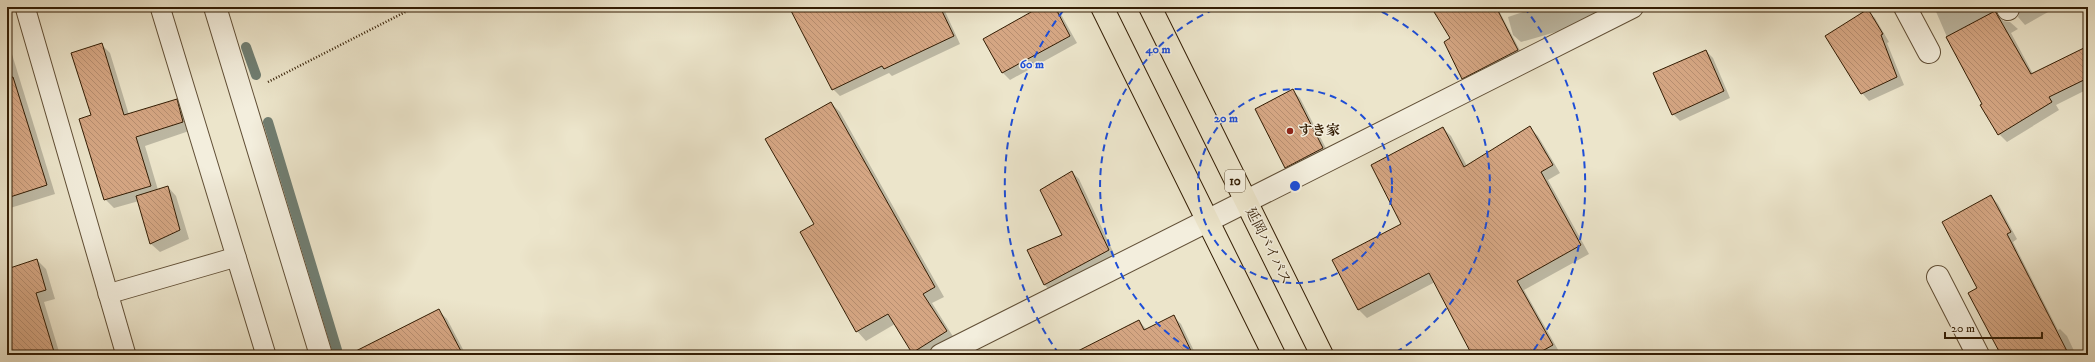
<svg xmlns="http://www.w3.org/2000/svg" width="2095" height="362" font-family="'IM FELL DW Pica','Noto Serif JP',serif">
	<defs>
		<pattern id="building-back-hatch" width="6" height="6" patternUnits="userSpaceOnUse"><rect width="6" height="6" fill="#d5a683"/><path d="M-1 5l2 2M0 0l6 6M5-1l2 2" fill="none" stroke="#b78e70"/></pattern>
	</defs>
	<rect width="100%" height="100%" fill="#ece5cb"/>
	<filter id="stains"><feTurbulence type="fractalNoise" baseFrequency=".005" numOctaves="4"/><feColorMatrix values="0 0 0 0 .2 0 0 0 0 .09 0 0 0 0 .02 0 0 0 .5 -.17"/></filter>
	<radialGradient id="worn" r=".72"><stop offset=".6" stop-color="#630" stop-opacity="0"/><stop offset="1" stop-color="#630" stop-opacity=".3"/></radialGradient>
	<g fill="#0003">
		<polygon points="790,7 943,7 960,44 892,76 889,73 840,96 833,89"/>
		<polygon points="1042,7 1056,7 1058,9 1077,43 1010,80 1003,73 984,39"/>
		<polygon points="1432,7 1497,7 1524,58 1470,85 1463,78 1452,39"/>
		<polygon points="1538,7 1622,7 1594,21 1521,42 1513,35 1508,17"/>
		<polygon points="1934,7 2005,7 2002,14 2003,21 2010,22 2018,29 2011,33 2033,74 2088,47 2088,89 2056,105 2059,110 2007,142 1999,134 1982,105 1984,104 1947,37"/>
		<polygon points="2021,7 2057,7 2025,25 2018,17"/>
		<polygon points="1868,11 1875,18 1889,42 1887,43 1904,85 1869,101 1862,93"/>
		<polygon points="7,38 55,194 7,209"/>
		<polygon points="101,44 110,53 129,115 176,101 185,110 192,130 145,146 158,190 168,187 176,196 189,239 160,252 151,244 139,201 114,208 105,199 92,116"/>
		<polygon points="1706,51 1713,58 1730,98 1680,121 1673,114"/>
		<polygon points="1293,91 1300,98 1330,156 1293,174 1286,167"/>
		<polygon points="831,103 840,112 944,297 932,303 959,346 944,355 915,355 895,324 866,341 857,331 801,233 815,225"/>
		<polygon points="1443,128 1451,136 1467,166 1530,128 1538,136 1560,173 1548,180 1589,254 1524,290 1561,355 1474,355 1435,282 1367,318 1358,309 1402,225"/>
		<polygon points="1072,172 1079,179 1116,258 1051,292 1044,284 1064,236"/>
		<polygon points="1991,196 1998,204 2017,239 2013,242 2058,330 2060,329 2067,336 2076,355 2005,355 1979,289"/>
		<polygon points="37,260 46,269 55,299 44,302 60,355 7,355 7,270"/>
		<polygon points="438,310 447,319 466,355 382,355"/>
		<polygon points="1174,317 1181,324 1196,355 1099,355 1139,321 1147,330"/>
	</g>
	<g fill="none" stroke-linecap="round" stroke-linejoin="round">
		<g stroke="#707e72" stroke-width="10">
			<polyline points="246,47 256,75"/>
			<polyline points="268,122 337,350"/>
		</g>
	</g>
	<g fill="url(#building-back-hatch)" stroke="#331d04">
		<polygon points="789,7 940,7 954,36 884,69 882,66 832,90"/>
		<polygon points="1040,7 1055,7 1070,36 1002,73 983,39"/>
		<polygon points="1431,7 1496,7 1518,50 1462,79 1444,42 1450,38"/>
		<polygon points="1868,9 1883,34 1881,35 1897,77 1861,94 1825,36"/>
		<polygon points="1995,11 2031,74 2088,46 2088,78 2049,97 2052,102 1998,135 1980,105 1982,104 1946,37"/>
		<polygon points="102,43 124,115 177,99 183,122 136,137 151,186 104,200 79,119 91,115 71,53"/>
		<polygon points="1706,50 1724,91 1672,115 1653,73"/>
		<polygon points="13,77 47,185 7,198 7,78"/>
		<polygon points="1293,89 1323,148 1285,168 1255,109"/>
		<polygon points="831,102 935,287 923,294 947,331 912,353 888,314 856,332 800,232 814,224 765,139"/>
		<polygon points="1530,126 1553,165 1541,172 1581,245 1517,281 1553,345 1535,355 1472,355 1429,273 1358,310 1332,260 1401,224 1371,165 1443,127 1464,167"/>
		<polygon points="1072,171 1109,250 1044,285 1027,250 1062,235 1040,190"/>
		<polygon points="168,186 180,230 150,244 136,196"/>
		<polygon points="1991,195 2011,232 2007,234 2069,355 2001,355 1968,293 1977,288 1942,222"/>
		<polygon points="37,259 46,290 36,293 55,355 7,355 7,269"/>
		<polygon points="439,309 463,355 348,355"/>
		<polygon points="1174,315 1193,355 1070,355 1139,320 1144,330"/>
	</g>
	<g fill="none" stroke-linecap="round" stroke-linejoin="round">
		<g stroke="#614f36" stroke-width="21">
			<g id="service">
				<polyline points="25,7 126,355"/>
				<polyline points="160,7 266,355"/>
				<polyline points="108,294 236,257"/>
			</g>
		</g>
		<g stroke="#614f36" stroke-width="24">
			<g id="minor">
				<polyline points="1905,7 1929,52"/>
				<polyline points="2007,7 2008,9"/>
				<polyline points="1938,277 1978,355"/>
				<polyline points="941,355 1632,7"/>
			</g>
		</g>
		<g stroke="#614f36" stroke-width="24">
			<polyline id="tertiary" points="215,7 321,355"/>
		</g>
		<g stroke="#331d04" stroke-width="24">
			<g id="trunk">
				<polyline points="1102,7 1274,355"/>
				<polyline points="1150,7 1322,355"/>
			</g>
		</g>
		<polyline stroke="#331d04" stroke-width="2.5" stroke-dasharray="1 2" stroke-linecap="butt" points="268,82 415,7"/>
		<use href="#service" stroke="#f3eedd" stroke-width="19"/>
		<use href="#minor" stroke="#f3eedd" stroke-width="22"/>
		<use href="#tertiary" stroke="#f3eedd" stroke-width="22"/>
		<use href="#trunk" stroke="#ece5cb" stroke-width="22"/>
	</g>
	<g fill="none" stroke="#1d4ed8" stroke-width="2" stroke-dasharray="7 5">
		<circle cx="1295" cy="186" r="97"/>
		<path d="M1199 355A194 194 0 0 1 1219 7M1371 7A194 194 0 0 1 1391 355"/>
		<path d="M1059 354A290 290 0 0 1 1066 7M1524 7A290 290 0 0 1 1531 354"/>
	</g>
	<circle fill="#8f2418" stroke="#f3eedd" stroke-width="1.5" cx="1290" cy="131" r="4"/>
	<g text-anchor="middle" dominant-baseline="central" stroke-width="3" stroke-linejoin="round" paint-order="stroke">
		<rect fill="#f3eedd" stroke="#6d5c45" stroke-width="1" x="1225" y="170" width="20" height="22" rx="3"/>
		<g font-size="13" font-weight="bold" fill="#331d04">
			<text x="1235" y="181">10</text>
		</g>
		<g font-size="14" font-weight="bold" fill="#331d04" stroke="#f3eedd" text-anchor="start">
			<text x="1298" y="131">すき家</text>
		</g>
		<g font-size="14" fill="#331d04" stroke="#f3eedd">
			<text transform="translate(1268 246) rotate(63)">延岡バイパス</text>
		</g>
	</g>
	<circle cx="1295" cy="186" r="6" fill="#1d4ed8" stroke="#f3eedd" stroke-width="2"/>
	<g font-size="12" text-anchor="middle" font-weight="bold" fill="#1d4ed8" stroke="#f3eedd" stroke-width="3" stroke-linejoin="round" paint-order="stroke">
		<text x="1158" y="53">40 m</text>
		<text x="1032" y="68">60 m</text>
		<text x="1226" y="122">20 m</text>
	</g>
	<rect width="2095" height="362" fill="none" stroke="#ece5cb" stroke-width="24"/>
	<rect x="8" y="8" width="2079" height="346" fill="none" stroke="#331d04" stroke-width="2"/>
	<rect x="12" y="12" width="2071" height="338" fill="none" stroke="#331d04"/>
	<path d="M1945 332v6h97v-6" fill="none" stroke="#331d04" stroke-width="2"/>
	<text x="1951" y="332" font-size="12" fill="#331d04" stroke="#f3eedd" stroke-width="3" paint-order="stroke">20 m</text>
	<rect width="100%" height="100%" filter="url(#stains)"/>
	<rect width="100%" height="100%" fill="url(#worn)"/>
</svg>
